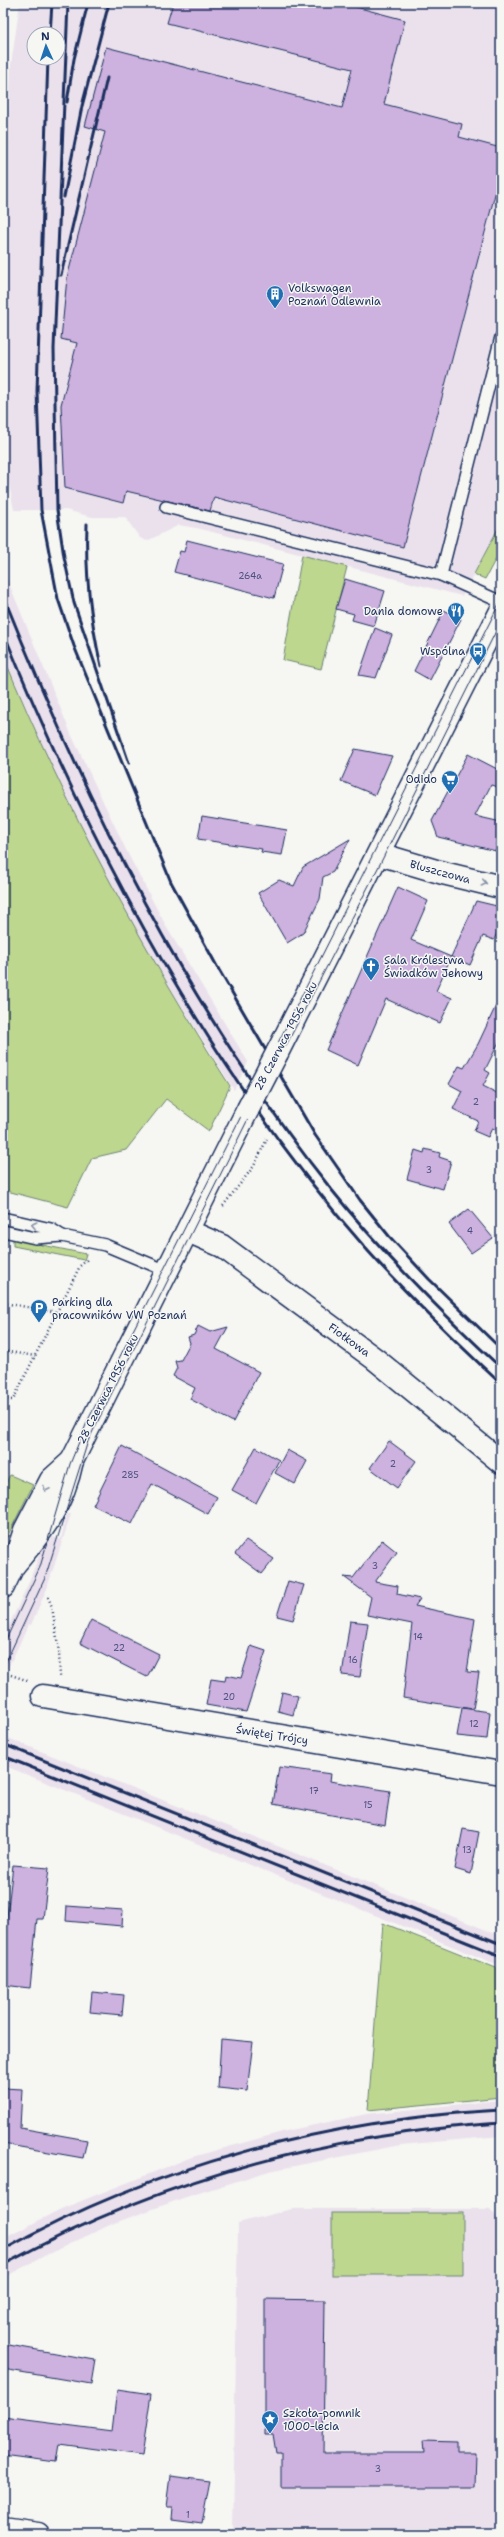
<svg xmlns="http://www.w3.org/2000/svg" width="504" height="2537" font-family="'Shantell Sans',sans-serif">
	<rect width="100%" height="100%" fill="#f6f6f2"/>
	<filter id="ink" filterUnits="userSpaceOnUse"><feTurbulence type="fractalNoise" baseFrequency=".025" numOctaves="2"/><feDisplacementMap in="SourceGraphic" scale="8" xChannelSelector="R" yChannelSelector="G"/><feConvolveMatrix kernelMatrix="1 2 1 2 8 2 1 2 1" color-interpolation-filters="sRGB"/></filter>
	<g filter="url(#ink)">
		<g fill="#eae1ec" fill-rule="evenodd">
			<path d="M20,3H501V523L462,596L201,529L179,525L147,541L140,538L125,517H92L66,510H14L3,452V280L11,65ZM34,34H58V58H34Z"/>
			<polygon points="3,569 71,734 129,856 167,928 248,1062 234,1090 141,941 73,814 42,745 3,655"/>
			<polygon points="67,1514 71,1514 47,1588 31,1625 29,1624 3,1678 3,1638 27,1587 45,1540 51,1541 52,1537 61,1539"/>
			<polygon points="3,1736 501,1936 501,1966 3,1765"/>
			<polygon points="501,2100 501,2136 400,2145 269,2171 186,2197 114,2223 44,2256 3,2278 3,2239 61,2209 192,2157 286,2131 367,2114"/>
			<polygon points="292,2209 490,2209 501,2222 501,2534 233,2534 238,2223"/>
		</g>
		<g fill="#bdd78e" stroke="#6c8376">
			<polygon points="501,523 501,549 485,579 474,574"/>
			<polygon points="302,555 347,567 321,669 283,660"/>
			<path d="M3,655C65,807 143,949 230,1086L209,1131L166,1099L126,1150L92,1158L68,1207L3,1190Z"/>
			<polygon points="13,1239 86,1254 84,1260 13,1246"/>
			<polygon points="10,1475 33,1485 3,1545 3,1489"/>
			<polygon points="383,1923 501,1970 501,2097 368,2110"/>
			<rect x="332" y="2213" width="131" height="62"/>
		</g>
		<g fill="#cdb1de" stroke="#1b2f5e">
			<polygon points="173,3 341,3 405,20 384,104 462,124 459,137 501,148 501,171 403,547 214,497 210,511 126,491 123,503 65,488 61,405 77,343 61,339 67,278 105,132 85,126 106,47 342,108 352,69 167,23"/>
			<polygon points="187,540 283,564 274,598 174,572 180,551 184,552"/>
			<polygon points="345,579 385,591 374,626 352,620 354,614 336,609"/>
			<polygon points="444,610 461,619 430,680 414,671"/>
			<polygon points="375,628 392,635 376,678 359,675"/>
			<polygon points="355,749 392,756 375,795 341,781"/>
			<polygon points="468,754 501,771 501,788 491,785 475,816 501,822 496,851 438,837 432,821"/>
			<polygon points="202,816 287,830 282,855 261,852 262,849 198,839"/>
			<polygon points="350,839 333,872 323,877 320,899 303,933 287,943 258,893 279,880 294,886 303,867"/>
			<polygon points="398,887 428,901 411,940 451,957 436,991 452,998 440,1023 386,999 358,1065 326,1050"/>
			<polygon points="476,901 501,907 501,923 494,940 483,936 470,965 451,957"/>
			<polygon points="501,995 501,1038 485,1070 490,1073 483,1086 501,1095 501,1132 492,1128 488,1137 474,1131 478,1121 453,1109 462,1091 449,1084 459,1066 464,1068 478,1044"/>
			<polygon points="425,1149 440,1153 439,1157 451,1161 443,1189 407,1179 415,1150 424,1153"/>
			<polygon points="469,1209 493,1238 471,1253 449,1224"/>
			<polygon points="198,1326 210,1332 228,1327 216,1349 259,1372 233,1422 190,1399 195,1388 173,1376 177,1368 175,1361 181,1360 190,1343 188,1337 194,1335"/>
			<polygon points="389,1441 416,1461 397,1488 370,1468"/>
			<polygon points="122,1446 217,1497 208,1514 152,1484 132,1524 93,1505"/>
			<polygon points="256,1447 279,1460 256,1503 232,1490"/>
			<polygon points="287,1450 307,1461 295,1484 275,1473"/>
			<polygon points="246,1540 274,1559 262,1574 235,1554"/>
			<polygon points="382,1540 397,1552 375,1582 398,1586 397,1594 420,1599 415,1606 475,1619 467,1672 479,1673 473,1709 403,1698 412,1624 367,1615 371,1597 344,1577 353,1578"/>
			<polygon points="288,1581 304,1585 293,1620 277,1616"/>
			<polygon points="91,1620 159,1654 147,1677 80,1643"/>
			<polygon points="350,1621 368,1623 360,1677 342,1675"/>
			<polygon points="251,1646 266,1651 246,1712 206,1705 211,1679 225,1681 226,1675 241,1678"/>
			<polygon points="282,1692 298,1696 293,1715 278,1711"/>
			<polygon points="462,1708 490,1712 487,1739 457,1736"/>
			<polygon points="279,1767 331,1774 330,1781 390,1791 385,1825 273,1804"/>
			<polygon points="463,1829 479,1832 471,1874 455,1869"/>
			<polygon points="13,1865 49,1868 43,1919 37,1919 30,1988 3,1985 3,1951"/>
			<polygon points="67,1906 123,1910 122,1926 66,1921"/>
			<polygon points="92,1992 124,1995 122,2015 90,2012"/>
			<polygon points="221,2039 253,2042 247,2091 218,2088"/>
			<polygon points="3,2088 22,2089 20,2128 87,2140 83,2158 3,2144"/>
			<polygon points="265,2299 325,2300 323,2453 424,2453 423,2441 456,2442 456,2452 476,2452 475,2487 281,2487 281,2453 276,2453 273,2434 265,2434"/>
			<polygon points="3,2344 95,2360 91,2384 3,2369"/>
			<polygon points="117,2389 151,2394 142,2455 59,2444 56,2462 3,2455 3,2417 112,2431"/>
			<polygon points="170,2476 210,2481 202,2523 171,2519 172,2507 166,2507"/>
		</g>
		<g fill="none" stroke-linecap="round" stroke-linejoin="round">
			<g stroke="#1b2f5e" stroke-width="14">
				<g id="service">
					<polyline points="166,507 441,575 501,602"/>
					<polyline points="441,575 501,337"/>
					<polyline points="3,1218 51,1229 62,1236"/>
					<polyline points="3,1231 35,1238 62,1236 105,1245 167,1271"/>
				</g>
			</g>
			<g stroke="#1b2f5e" stroke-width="25">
				<g id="minor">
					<polyline points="379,854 443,873 501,887"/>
					<polyline points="188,1231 222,1246 375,1359 501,1462"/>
					<polyline points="43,1696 501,1773"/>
					<polyline points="3,2529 38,2534"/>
				</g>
			</g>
			<g stroke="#1b2f5e" stroke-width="25">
				<g id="tertiary">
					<polyline points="277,1053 501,611"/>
					<path d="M13,1566C42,1532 63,1505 72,1461L248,1109"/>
					<polyline points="3,1587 13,1566 25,1530 51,1480 72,1461"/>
				</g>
			</g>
			<g stroke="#1b2f5e" stroke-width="2.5" stroke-dasharray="1 3" stroke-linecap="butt">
				<polyline points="223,1206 254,1166 267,1139"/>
				<polyline points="3,1303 57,1312"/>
				<polyline points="3,1351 35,1356"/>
				<polyline points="3,1399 13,1400 80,1266 89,1258"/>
				<polyline points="48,1597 52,1607 59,1651 60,1677"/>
				<polyline points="11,1675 29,1681"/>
			</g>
			<use href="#service" stroke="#f6f6f2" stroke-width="11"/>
			<use href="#minor" stroke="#f6f6f2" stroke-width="22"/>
			<use href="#tertiary" stroke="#f6f6f2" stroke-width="22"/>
			<g stroke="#1b2f5e" stroke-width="1">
				<polyline points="3,1646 40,1567 70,1464 88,1420 501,600"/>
				<polyline points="3,1668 45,1578 88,1441 251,1113 380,864 501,621"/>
			</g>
			<g stroke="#1b2f5e" stroke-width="3">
				<polyline points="68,3 54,349 57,510 64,557 74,603 129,763"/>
				<polyline points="50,34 52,3"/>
				<polyline points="48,58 37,391 41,510 58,599 74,646 171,882 219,970 315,1135 360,1200 389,1236 429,1279 501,1349"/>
				<polyline points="67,102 74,59 88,3"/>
				<polyline points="64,197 82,106 109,3"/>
				<polyline points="61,275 107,78"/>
				<path d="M87,524C85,573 90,618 101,666"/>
				<path d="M3,595C87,805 189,1011 331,1189C382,1253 441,1312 501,1368"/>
				<path d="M3,631C93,853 209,1071 368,1251C410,1298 455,1341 501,1384"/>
				<polyline points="3,1744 501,1944"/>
				<polyline points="3,1756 501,1956"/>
				<path d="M3,2250C154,2166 329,2119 501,2110"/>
				<path d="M3,2265C157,2181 326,2134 501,2123"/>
			</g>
			<g stroke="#1b2f5e" stroke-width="25" stroke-linecap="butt">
				<polyline id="tertiary-bridge" points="248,1109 277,1053"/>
			</g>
			<use href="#tertiary-bridge" stroke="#f6f6f2" stroke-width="22"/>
		</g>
		<defs><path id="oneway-chevron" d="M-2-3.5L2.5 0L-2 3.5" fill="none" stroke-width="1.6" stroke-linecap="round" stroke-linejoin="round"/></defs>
		<g stroke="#8892a8">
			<use href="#oneway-chevron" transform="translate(484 883) rotate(13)"/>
			<use href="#oneway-chevron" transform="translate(34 1225) rotate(-167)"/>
			<use href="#oneway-chevron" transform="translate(46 1489) rotate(117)"/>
		</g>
	</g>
	<defs>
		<g id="building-pin" transform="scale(0.9)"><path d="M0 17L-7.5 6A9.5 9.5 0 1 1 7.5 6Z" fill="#1f6fb2" stroke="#f6f6f2"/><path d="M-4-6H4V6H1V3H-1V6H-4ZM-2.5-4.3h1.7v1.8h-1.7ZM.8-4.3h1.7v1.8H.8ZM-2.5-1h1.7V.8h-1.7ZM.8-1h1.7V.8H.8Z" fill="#fff"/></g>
		<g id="restaurant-pin" transform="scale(0.9)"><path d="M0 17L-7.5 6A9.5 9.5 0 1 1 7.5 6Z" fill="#1f6fb2" stroke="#f6f6f2"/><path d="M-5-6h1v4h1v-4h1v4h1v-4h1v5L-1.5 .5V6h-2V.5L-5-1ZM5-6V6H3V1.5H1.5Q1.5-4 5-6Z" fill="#fff"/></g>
		<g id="bus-pin" transform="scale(0.9)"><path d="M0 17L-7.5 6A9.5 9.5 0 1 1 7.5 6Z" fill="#1f6fb2" stroke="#f6f6f2"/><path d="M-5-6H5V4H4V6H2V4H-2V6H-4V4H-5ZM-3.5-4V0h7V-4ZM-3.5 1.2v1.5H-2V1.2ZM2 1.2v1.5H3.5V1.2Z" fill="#fff"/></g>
		<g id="supermarket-pin" transform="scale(0.9)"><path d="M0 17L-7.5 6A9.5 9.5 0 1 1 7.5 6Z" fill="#1f6fb2" stroke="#f6f6f2"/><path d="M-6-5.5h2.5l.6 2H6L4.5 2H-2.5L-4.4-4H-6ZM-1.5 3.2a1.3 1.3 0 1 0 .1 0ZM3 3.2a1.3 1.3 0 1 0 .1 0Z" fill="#fff"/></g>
		<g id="church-pin" transform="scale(0.9)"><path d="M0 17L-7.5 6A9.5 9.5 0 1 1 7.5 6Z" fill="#1f6fb2" stroke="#f6f6f2"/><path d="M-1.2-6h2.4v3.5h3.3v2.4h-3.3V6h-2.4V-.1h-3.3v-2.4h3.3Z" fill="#fff"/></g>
		<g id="parking-pin" transform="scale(0.9)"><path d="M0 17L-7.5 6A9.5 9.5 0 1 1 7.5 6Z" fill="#1f6fb2" stroke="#f6f6f2"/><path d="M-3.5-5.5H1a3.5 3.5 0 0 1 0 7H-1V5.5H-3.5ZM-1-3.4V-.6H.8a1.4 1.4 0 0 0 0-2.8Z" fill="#fff"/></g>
		<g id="sight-pin" transform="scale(0.9)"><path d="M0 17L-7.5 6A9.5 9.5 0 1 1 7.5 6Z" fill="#1f6fb2" stroke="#f6f6f2"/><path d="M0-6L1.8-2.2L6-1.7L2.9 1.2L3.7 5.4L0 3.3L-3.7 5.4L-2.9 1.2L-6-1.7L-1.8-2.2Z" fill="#fff"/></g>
	</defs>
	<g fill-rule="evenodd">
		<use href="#building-pin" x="275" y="294"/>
		<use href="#restaurant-pin" x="456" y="611"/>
		<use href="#bus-pin" x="478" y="651"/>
		<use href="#supermarket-pin" x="450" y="779"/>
		<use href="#church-pin" x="371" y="966"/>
		<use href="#parking-pin" x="39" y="1308"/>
		<use href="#sight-pin" x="270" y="2419"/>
	</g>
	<g text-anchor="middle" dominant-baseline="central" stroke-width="3" stroke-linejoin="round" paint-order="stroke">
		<g font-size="9" fill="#48507e">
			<text x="250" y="576">264a</text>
			<text x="476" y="1102">2</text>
			<text x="429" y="1170">3</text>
			<text x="470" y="1231">4</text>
			<text x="393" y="1464">2</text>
			<text x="130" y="1475">285</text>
			<text x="375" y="1566">3</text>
			<text x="418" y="1637">14</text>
			<text x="119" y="1648">22</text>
			<text x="353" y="1660">16</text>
			<text x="229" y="1697">20</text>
			<text x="474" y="1724">12</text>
			<text x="314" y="1791">17</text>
			<text x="368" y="1805">15</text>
			<text x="467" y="1850">13</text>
			<text x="378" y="2469">3</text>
			<text x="188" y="2515">1</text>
		</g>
		<g font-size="11" fill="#1b2f5e" stroke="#f6f6f2" text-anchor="start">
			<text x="288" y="288">Volkswagen<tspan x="288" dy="13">Poznań Odlewnia</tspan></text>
			<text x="443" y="611" text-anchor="end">Dania domowe</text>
			<text x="465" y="651" text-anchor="end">Wspólna</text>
			<text x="437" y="779" text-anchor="end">Odido</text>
			<text x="384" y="960">Sala Królestwa<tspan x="384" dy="13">Świadków Jehowy</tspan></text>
			<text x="52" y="1302">Parking dla<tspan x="52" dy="13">pracowników VW Poznań</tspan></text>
			<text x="283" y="2413">Szkoła-pomnik<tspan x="283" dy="13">1000-lecia</tspan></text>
		</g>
		<g font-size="11" fill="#1b2f5e" stroke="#f6f6f2">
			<text transform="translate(440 872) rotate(15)">Bluszczowa</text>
			<text transform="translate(286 1036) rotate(-62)">28 Czerwca 1956 roku</text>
			<text transform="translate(349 1340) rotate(36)">Fiołkowa</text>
			<text transform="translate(108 1389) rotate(-63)">28 Czerwca 1956 roku</text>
			<text transform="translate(272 1735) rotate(9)">Świętej Trójcy</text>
		</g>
	</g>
	<rect width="504" height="2537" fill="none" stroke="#f6f6f2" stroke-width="16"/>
	<rect x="8" y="8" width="488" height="2521" fill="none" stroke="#1b2f5e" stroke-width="1.5" filter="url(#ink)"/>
	<g transform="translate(46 46) rotate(357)"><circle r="19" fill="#f6f6f2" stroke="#9ea6b7"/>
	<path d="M0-3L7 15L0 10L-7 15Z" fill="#1f6fb2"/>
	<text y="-6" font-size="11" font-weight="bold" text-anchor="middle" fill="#1b2f5e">N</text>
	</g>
</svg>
